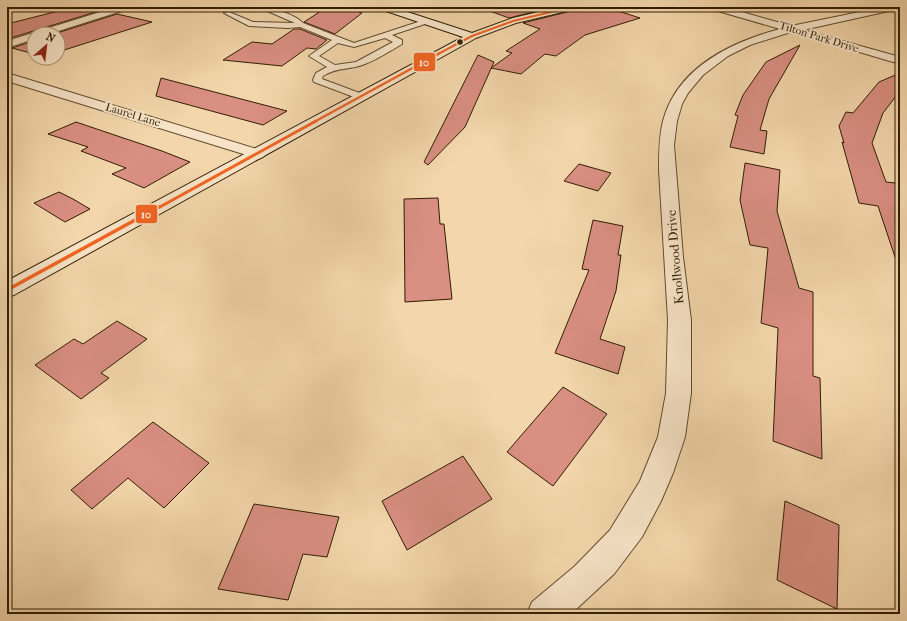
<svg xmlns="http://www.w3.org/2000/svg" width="907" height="621" font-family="'IM FELL French Canon',serif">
	<rect width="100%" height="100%" fill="#f3d6ab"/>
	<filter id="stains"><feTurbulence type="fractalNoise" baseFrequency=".005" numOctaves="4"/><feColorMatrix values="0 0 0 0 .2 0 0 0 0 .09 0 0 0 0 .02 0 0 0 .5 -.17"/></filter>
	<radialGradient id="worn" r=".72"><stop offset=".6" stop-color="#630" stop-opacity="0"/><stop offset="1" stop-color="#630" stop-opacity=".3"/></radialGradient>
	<g fill="#d98f82" stroke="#311e02">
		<polygon points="74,7 99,11 7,39 7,24"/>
		<polygon points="327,7 343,7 362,13 335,34 304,22"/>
		<polygon points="487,7 553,7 509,18 487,10"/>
		<polygon points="578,7 606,7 640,18 585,35 556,56 545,54 521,74 491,68 512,53 506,51 540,29 523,23 575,10"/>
		<polygon points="117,14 152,22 58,52 58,34 54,34"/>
		<polygon points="294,29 300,29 327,40 316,49 307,48 282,66 223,60 252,42 272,44"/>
		<polygon points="34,41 34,54 12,48"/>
		<polygon points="800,45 769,99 760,130 767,131 764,154 730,147 738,116 735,115 743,95 766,62"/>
		<polygon points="478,55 494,62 465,127 428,165 424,162"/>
		<polygon points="900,73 900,91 883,113 872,143 886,182 895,183 900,197 900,260 896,260 878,206 859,203 842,142 844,143 839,126 846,112 853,113 879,82"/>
		<polygon points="161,78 287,111 263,125 156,96"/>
		<polygon points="76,122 162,151 190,162 144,188 112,174 126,168 81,151 88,147 48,134"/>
		<polygon points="745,163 780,170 777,211 799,288 813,292 813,376 820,378 822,459 773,441 778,328 761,323 768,248 750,245 740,200"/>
		<polygon points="579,164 611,173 598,191 564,181"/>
		<polygon points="59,192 73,199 90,209 65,222 34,203"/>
		<polygon points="438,198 440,224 444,224 452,299 405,302 404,199"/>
		<polygon points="593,220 623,226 618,255 621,255 616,291 600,339 625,347 618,374 555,353 589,270 582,269"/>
		<polygon points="117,321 147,339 101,373 109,378 81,399 35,365 74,339 83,344"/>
		<polygon points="563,387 607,414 553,486 507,452"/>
		<polygon points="153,422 209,463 164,508 128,478 92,509 71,490"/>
		<polygon points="463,456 492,499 407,550 382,501"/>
		<polygon points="785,501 839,525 837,609 777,580"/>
		<polygon points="254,504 339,517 327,557 303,554 288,600 218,589"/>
	</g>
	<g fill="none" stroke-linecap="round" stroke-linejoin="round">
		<g stroke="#624c2c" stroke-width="2">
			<path id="lane" d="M258,7C270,7 295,14 303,23L354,43L424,20H430L431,22L392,35L402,40V44C390,51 378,59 365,64C351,70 336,67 323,76L322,79L365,95L367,97L362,100L314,82L313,80L316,73L327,67L309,56L332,40L300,27L288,28L249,26L224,13L229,12L253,22L295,23ZM385,38L393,42L356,62L335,65L319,56L338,43L354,47Z"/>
		</g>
		<g stroke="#624c2c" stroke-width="2">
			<g id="street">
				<polygon points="116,7 130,7 128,9 49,34 34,34 34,39 7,48 7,41"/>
				<path d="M709,7H724L791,26L884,7H900L898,9L803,30L900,57V64L791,32L750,45L728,56L703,75L688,93L682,104L677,121L674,145L683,257L691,320V393L685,437L673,473L661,501L642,537L614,574L571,614H527L532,602L575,566L610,530L640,481L658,437L666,393L668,320L659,170C659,154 659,137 663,121C677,68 731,42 780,29L711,9Z"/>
				<polygon points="7,73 263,151 266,154 263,157 258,159 253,157 7,81"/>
			</g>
		</g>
		<g stroke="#311e02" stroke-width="2">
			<polygon id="secondary" points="378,7 392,7 472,33 513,18 560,7 577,7 575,9 516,23 476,38 14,295 7,297 7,281 463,37 380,9"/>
		</g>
		<use href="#lane" fill="#f7e4c8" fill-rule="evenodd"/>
		<use href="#street" fill="#f7e4c8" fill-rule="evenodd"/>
		<use href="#secondary" fill="#f7e4c8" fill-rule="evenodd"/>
		<g stroke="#f7e4c8" stroke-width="3.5">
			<polyline id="bus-1-far3" points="438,54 472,36 513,21 572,7"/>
		</g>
		<g stroke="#f7e4c8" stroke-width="4">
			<polyline id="bus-1-far2" points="314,122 440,53"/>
		</g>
		<g stroke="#f7e4c8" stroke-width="5">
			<polyline id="bus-1-far1" points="158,208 316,121"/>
		</g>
		<g stroke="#f7e4c8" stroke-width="6">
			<polyline id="bus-1" points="7,290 159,207"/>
		</g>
		<use href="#bus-1-far3" stroke="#f26522" stroke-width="2"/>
		<use href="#bus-1-far2" stroke="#f26522" stroke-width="2.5"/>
		<use href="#bus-1-far1" stroke="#f26522" stroke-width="3"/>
		<use href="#bus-1" stroke="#f26522" stroke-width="3.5"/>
	</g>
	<circle fill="#311e02" stroke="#f7e4c8" stroke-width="1.5" cx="460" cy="42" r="3.5"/>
	<g text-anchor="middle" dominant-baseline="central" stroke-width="4" stroke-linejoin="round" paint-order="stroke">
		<g font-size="11" fill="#311e02" stroke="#f7e4c8">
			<text transform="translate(819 37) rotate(17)">Tilton Park Drive</text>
			<text transform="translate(133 115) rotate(17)">Laurel Lane</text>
		</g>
		<g font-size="13" fill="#311e02" stroke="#f7e4c8">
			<text transform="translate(675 257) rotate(-95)">Knollwood Drive</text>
		</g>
	</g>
	<g stroke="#f7e4c8" stroke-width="1.5">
		<rect x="413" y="52" width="23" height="20" rx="4" fill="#f26522"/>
		<rect x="135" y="204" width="23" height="20" rx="4" fill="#f26522"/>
	</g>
	<g font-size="11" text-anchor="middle" font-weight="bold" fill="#fff">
		<text x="424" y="66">10</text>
		<text x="146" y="218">10</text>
	</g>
	<rect width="907" height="621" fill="none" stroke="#f3d6ab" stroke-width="24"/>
	<rect x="8" y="8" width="891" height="605" fill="none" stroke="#311e02" stroke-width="2"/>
	<rect x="12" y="12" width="883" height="597" fill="none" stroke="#311e02"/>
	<g transform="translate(46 46) rotate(28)"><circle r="19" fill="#f7e4c8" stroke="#a89579"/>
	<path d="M0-3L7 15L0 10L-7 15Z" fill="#8f2418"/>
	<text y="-6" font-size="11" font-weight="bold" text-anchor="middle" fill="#311e02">N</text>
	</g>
	<rect width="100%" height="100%" filter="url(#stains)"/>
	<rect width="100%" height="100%" fill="url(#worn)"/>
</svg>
